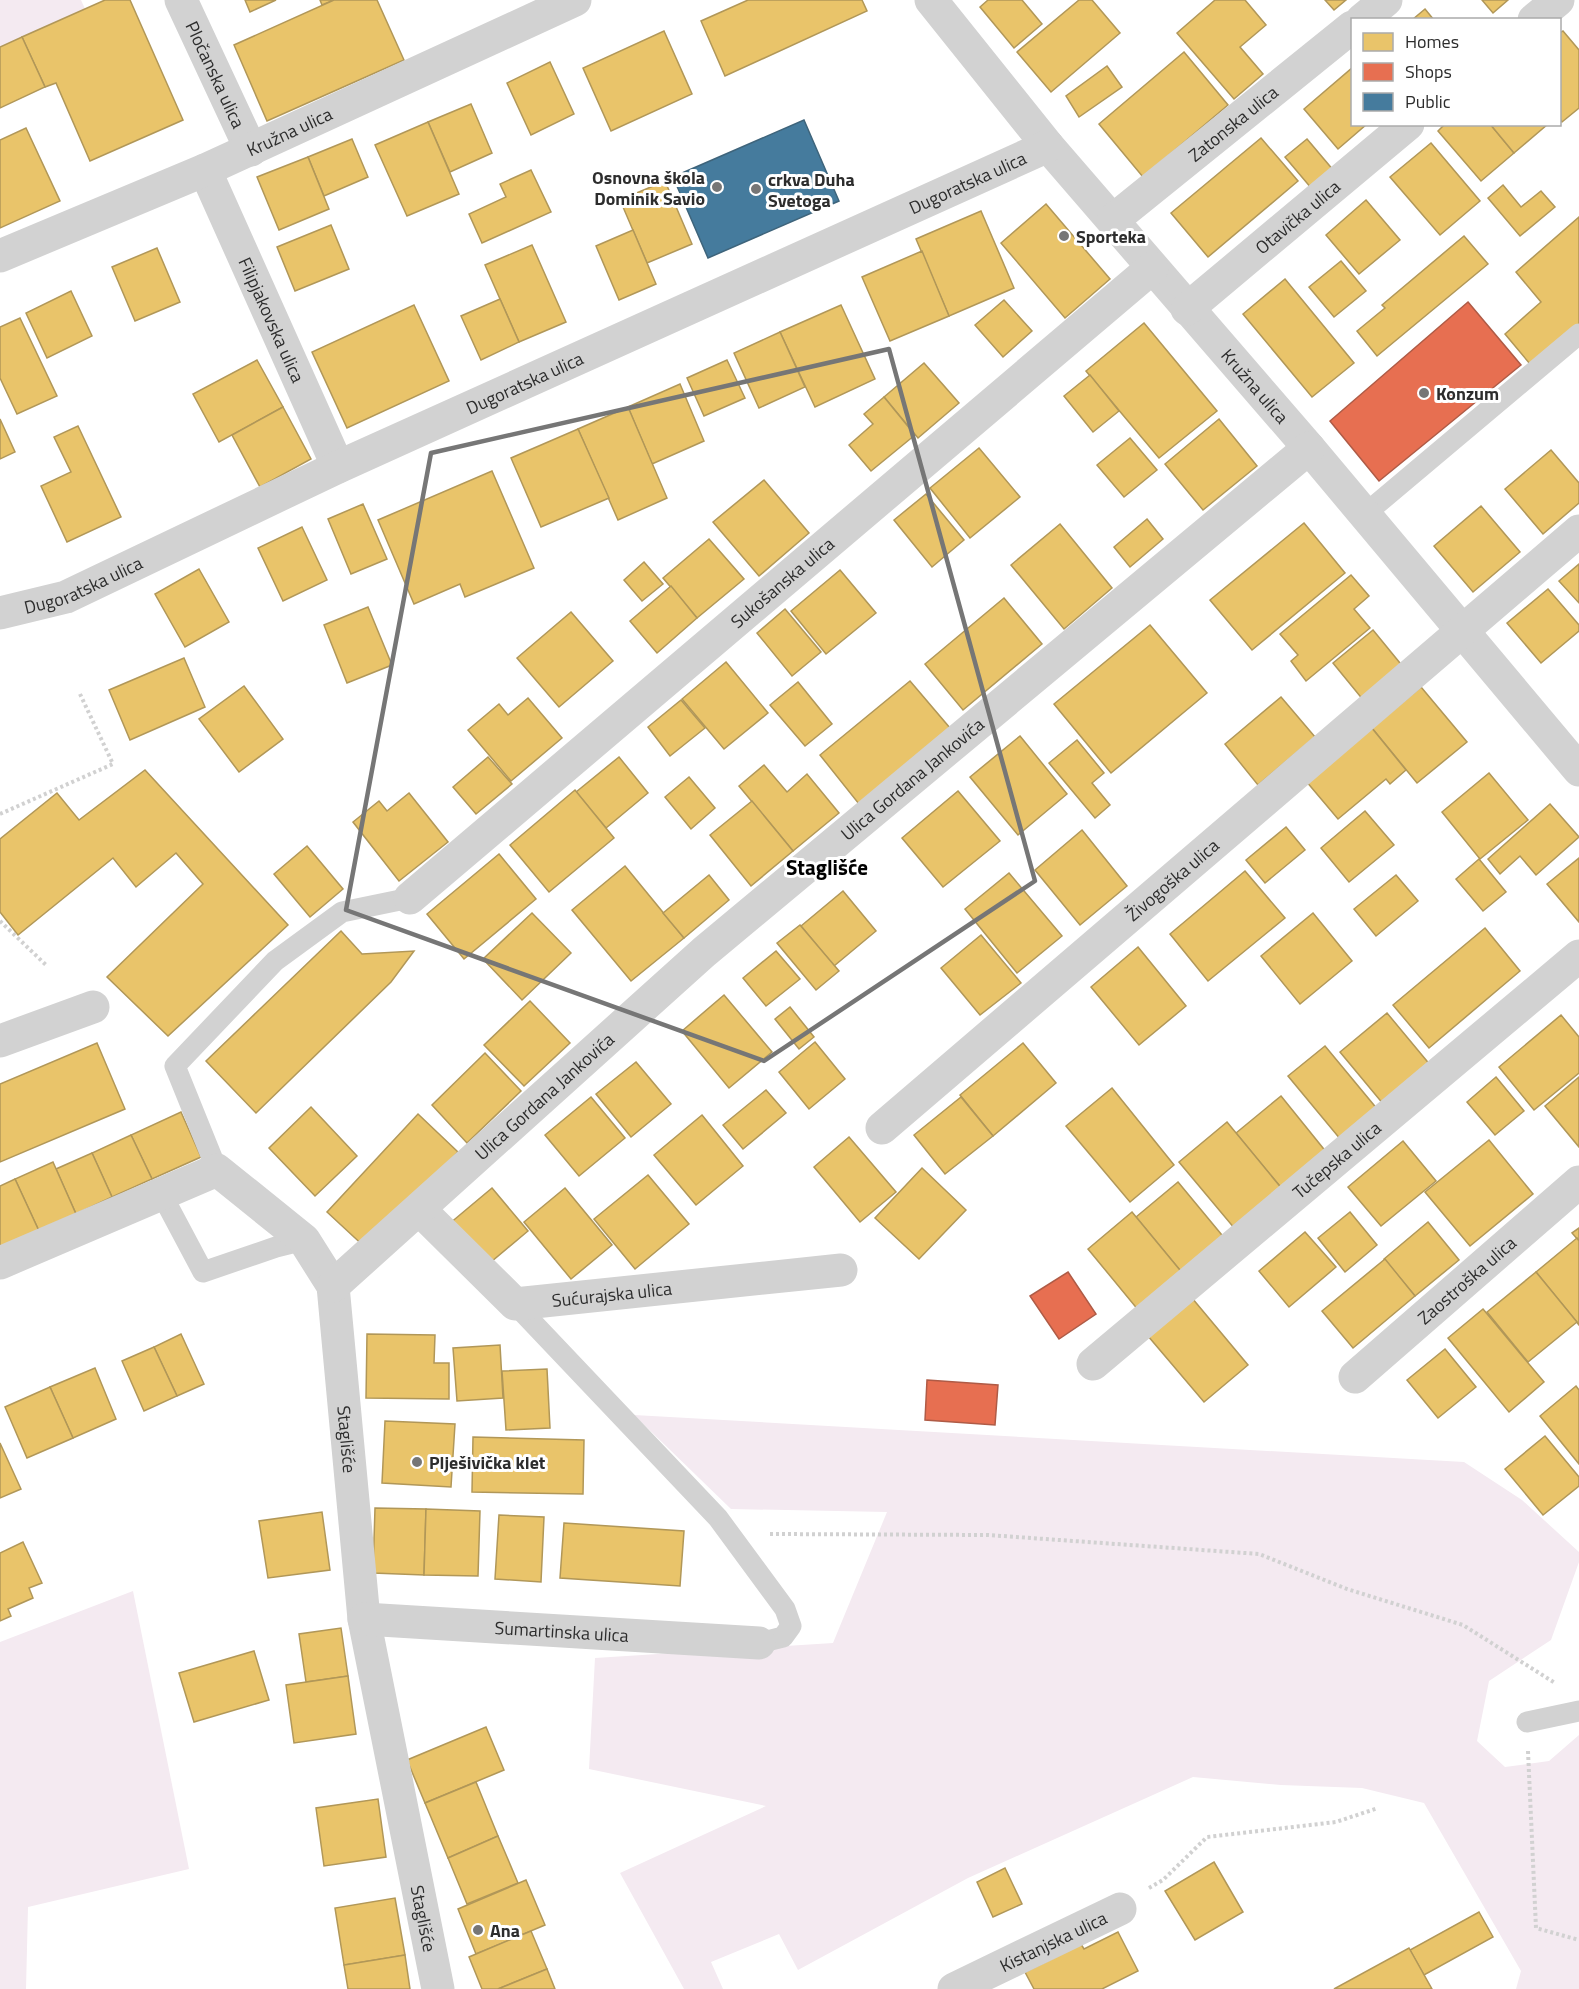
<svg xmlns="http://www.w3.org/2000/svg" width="1579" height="1989" font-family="'Titillium Web',sans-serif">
	<rect width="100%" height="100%" fill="#fff"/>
	<g fill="#f4eaf1">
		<polygon points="0,0 81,0 85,9 0,47"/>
		<polygon points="634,1415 1464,1462 1522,1500 1579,1552 1579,1562 1551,1640 1489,1681 1477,1741 1505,1767 1549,1761 1579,1735 1579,1989 1516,1989 1521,1971 1424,1803 1362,1788 1281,1785 1193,1777 968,1878 798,1970 779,1934 711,1962 723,1989 684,1989 620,1873 766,1806 589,1769 595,1658 833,1643 887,1512 731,1509"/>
		<polygon points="133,1591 189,1869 28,1907 26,1989 0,1989 0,1642"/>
	</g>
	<g fill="#e9c46a" stroke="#b19758" stroke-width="1.5">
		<polygon points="105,0 130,0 183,120 90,161 56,83 45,87 22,37"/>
		<polygon points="245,0 276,0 250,12"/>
		<polygon points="320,0 334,0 322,5"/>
		<polygon points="334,0 377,0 404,60 267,121 234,45"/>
		<polygon points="748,0 862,0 867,11 725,76 701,21"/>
		<polygon points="988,0 1022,0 1042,24 1014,48 980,7"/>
		<polygon points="1079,0 1092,0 1120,33 1051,92 1017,52"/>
		<polygon points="1215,0 1245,0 1266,25 1240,47 1263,74 1234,99 1177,33"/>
		<polygon points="1325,0 1346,0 1334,10"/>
		<polygon points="1482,0 1508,0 1493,13"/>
		<polygon points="1425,9 1434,20 1412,20"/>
		<polygon points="664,31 692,94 611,131 583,68"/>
		<polygon points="1563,31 1579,50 1579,108 1562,122 1560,119 1560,33"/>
		<polygon points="22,37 45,87 0,108 0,47"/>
		<polygon points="1184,52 1228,105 1143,177 1099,124"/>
		<polygon points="550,62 574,114 531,135 507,83"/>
		<polygon points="1107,66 1122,87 1079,117 1066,96"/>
		<polygon points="1352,68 1352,124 1367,124 1338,149 1304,109"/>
		<polygon points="471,104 492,153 450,172 428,122"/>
		<polygon points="428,122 459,194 407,216 375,145"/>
		<polygon points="1445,124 1490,124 1514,153 1481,181 1438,131"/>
		<polygon points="1490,124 1548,124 1514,153"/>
		<polygon points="26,128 60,201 0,228 0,140"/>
		<polygon points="1261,138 1298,181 1208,257 1171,213"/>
		<polygon points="352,139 368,177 324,196 308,157"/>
		<polygon points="1307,139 1334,171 1312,189 1285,157"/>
		<polygon points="1431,143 1480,201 1440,235 1390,177"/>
		<polygon points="308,157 329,209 279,230 257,177"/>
		<polygon points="531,170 551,212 482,243 469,214 506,197 500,184"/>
		<polygon points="665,181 692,244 647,263 620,200"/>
		<polygon points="1503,185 1521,207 1541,191 1555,207 1520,236 1488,198"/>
		<polygon points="1366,200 1400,240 1359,274 1326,235"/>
		<polygon points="1046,204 1110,279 1065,318 1001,243"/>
		<polygon points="981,211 1014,288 949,316 916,239"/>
		<polygon points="1579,217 1579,331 1535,370 1505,334 1541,302 1516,272"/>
		<polygon points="331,225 349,269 295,291 277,247"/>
		<polygon points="633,230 656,284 619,300 596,246"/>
		<polygon points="1464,236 1488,264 1377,356 1357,331 1385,308 1382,305"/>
		<polygon points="532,245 566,322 519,342 485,265"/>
		<polygon points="157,248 180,302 135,321 112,267"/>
		<polygon points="922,251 949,316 890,341 862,277"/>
		<polygon points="1341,261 1366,291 1334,317 1309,287"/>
		<polygon points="1285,279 1354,363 1312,397 1243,314"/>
		<polygon points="71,291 92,336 47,358 26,313"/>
		<polygon points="500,299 519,342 481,360 461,316"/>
		<polygon points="1004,300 1032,331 1003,357 975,325"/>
		<polygon points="414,305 449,381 347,428 312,352"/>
		<polygon points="841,305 875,379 815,407 780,332"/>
		<polygon points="20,318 57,396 17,414 0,378 0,327"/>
		<polygon points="1144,323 1217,411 1159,458 1086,371"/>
		<polygon points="780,332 805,387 759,408 734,353"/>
		<polygon points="257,360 283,407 219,442 193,394"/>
		<polygon points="727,360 745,398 704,416 687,378"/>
		<polygon points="924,363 959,403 918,438 884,397"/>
		<polygon points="1090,375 1119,411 1093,432 1064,396"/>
		<polygon points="680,384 704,441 652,464 628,407"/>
		<polygon points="884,397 915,435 871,471 849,445 873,424 864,414"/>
		<polygon points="283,407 311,459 260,487 232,435"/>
		<polygon points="628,407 667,498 618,520 578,429"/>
		<polygon points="0,419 15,452 0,459"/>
		<polygon points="1219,419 1257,466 1203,510 1165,464"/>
		<polygon points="78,426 121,517 67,542 41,486 71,472 54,437"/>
		<polygon points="578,429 609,498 541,527 511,458"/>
		<polygon points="1130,438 1157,470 1124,497 1097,465"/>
		<polygon points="979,448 1020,497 970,538 930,488"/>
		<polygon points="1551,450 1579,483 1579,503 1543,534 1505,489"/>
		<polygon points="492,471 534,568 465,597 460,584 414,604 378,520"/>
		<polygon points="764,480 809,533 759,576 713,522"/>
		<polygon points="926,494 964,540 932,567 894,520"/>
		<polygon points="363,504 387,559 351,574 328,519"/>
		<polygon points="1481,506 1520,552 1473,592 1434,546"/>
		<polygon points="1147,519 1163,539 1130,567 1114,547"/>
		<polygon points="1304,523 1345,573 1252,650 1210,600"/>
		<polygon points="1060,524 1112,588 1064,629 1011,565"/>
		<polygon points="302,527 327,580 283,601 258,548"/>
		<polygon points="709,539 744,579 697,618 663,578"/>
		<polygon points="644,562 663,584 642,601 624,580"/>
		<polygon points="1579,564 1579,603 1559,581"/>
		<polygon points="199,569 229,622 185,647 155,594"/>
		<polygon points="840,570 876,613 826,654 791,611"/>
		<polygon points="1351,575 1369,596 1354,609 1370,628 1306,681 1291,661 1298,655 1280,634"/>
		<polygon points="671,586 697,618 657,653 630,621"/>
		<polygon points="1548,589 1579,625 1579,631 1541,663 1507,623"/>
		<polygon points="1004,598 1042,644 963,710 925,664"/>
		<polygon points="368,607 392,665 347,683 324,625"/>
		<polygon points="785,609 821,652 792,676 757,633"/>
		<polygon points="571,612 613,661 559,707 517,658"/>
		<polygon points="1150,625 1207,693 1111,773 1054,704"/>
		<polygon points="1373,630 1404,668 1364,701 1333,663"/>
		<polygon points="184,658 205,707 130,740 109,690"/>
		<polygon points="726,662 768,713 724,749 682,699"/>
		<polygon points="910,681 950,728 859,804 820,755"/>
		<polygon points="798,682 832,724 805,746 770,705"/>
		<polygon points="244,686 283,739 239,772 199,719"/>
		<polygon points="1421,687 1467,742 1417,783 1372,728"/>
		<polygon points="1281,697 1315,737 1258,785 1225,744"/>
		<polygon points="528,698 562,738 511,781 468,730 499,704 508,715"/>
		<polygon points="681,700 705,728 670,756 648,727"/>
		<polygon points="1371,727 1406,770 1390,784 1386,779 1338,819 1306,781"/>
		<polygon points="1020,736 1067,794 1018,835 970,777"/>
		<polygon points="1077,740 1104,773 1092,783 1110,805 1095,818 1049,763"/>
		<polygon points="488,757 512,784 476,814 453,787"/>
		<polygon points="619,757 648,793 606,828 576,792"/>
		<polygon points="764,765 787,792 807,774 839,813 793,851 739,786"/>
		<polygon points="145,770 288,925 168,1036 107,977 203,884 176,853 136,887 113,858 18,935 0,912 0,839 57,793 79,820"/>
		<polygon points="1489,773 1528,820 1480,859 1442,812"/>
		<polygon points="689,777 715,808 691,829 665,797"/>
		<polygon points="575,790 614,838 549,892 510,845"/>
		<polygon points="958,791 1000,841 943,887 902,838"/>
		<polygon points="409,793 448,842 399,881 353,822 379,801 387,811"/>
		<polygon points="752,801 793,851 751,886 710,835"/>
		<polygon points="1550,804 1579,837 1536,875 1520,856 1500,874 1488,859"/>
		<polygon points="1365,811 1394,845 1349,882 1321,848"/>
		<polygon points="1286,827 1305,850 1265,883 1246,860"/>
		<polygon points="1082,830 1127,886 1080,925 1035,870"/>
		<polygon points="307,846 343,889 310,917 274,874"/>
		<polygon points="499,854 536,899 464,959 427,914"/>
		<polygon points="1579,858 1579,922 1547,884"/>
		<polygon points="1479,859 1506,892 1483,911 1456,879"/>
		<polygon points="625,866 684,938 631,981 572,910"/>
		<polygon points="1245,871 1285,918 1208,981 1170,934"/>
		<polygon points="1009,873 1062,936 1017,973 965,909"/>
		<polygon points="709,875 729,900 684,938 663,913"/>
		<polygon points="1396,875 1418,901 1376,936 1354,909"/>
		<polygon points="843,891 876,931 834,966 801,926"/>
		<polygon points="532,913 571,953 522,1000 483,959"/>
		<polygon points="1313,913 1352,961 1300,1004 1261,956"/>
		<polygon points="800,925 839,971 816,990 777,943"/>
		<polygon points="1485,928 1520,971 1429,1048 1393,1005"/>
		<polygon points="341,931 362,954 414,951 391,982 256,1113 206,1061"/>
		<polygon points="981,935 1021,983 980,1015 941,968"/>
		<polygon points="1138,947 1186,1006 1139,1045 1091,987"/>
		<polygon points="776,951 800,979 766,1006 743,978"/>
		<polygon points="724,995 772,1052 729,1088 682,1031"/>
		<polygon points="530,1001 570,1043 524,1086 484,1045"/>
		<polygon points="790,1007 814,1037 799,1049 775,1019"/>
		<polygon points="1387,1013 1431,1066 1384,1105 1340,1052"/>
		<polygon points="1561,1015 1579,1037 1579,1073 1534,1110 1499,1067"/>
		<polygon points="815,1042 845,1079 809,1109 779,1072"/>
		<polygon points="97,1043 125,1109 0,1162 0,1084"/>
		<polygon points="1023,1043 1056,1083 993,1136 960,1095"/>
		<polygon points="1325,1046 1378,1110 1341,1140 1288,1076"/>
		<polygon points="485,1053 521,1091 467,1143 432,1105"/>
		<polygon points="636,1062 671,1104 631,1137 596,1094"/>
		<polygon points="1496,1077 1524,1111 1495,1135 1467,1102"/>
		<polygon points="1579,1077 1579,1147 1545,1106"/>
		<polygon points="1112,1088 1174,1165 1130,1202 1066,1126"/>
		<polygon points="766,1090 786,1113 743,1149 723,1125"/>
		<polygon points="1281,1096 1327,1153 1283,1190 1236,1133"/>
		<polygon points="591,1097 625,1138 579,1176 545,1135"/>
		<polygon points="961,1097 993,1136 945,1174 914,1135"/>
		<polygon points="311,1107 357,1156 315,1196 269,1148"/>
		<polygon points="181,1112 201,1157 152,1179 131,1135"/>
		<polygon points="418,1114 458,1152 368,1250 327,1212"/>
		<polygon points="702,1115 743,1166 696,1205 654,1155"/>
		<polygon points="1227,1122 1283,1190 1235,1229 1179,1162"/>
		<polygon points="131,1135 152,1179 112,1197 92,1153"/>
		<polygon points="849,1137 896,1192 860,1222 814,1167"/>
		<polygon points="1489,1140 1533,1194 1470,1246 1425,1192"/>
		<polygon points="1403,1141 1436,1181 1381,1226 1348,1187"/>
		<polygon points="92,1153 112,1197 76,1214 56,1169"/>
		<polygon points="53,1162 76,1214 39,1231 15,1179"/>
		<polygon points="922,1168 966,1210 919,1259 875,1218"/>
		<polygon points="648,1175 689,1224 635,1269 594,1219"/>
		<polygon points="15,1179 39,1231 0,1249 0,1186"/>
		<polygon points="1178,1182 1226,1240 1184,1275 1136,1217"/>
		<polygon points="492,1188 528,1231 485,1267 449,1224"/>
		<polygon points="565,1188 612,1245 571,1279 524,1222"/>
		<polygon points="1132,1212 1184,1275 1139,1311 1088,1249"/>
		<polygon points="1350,1212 1377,1245 1345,1272 1318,1238"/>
		<polygon points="1428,1222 1459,1260 1415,1296 1384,1259"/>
		<polygon points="1579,1228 1579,1241 1572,1233"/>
		<polygon points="1305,1232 1336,1267 1289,1307 1259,1271"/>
		<polygon points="1577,1238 1579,1241 1579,1325 1536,1272"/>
		<polygon points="1385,1259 1415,1296 1353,1348 1322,1311"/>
		<polygon points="1536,1272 1577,1322 1528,1362 1487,1312"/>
		<polygon points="1192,1298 1248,1365 1204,1402 1148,1336"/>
		<polygon points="1483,1309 1544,1382 1509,1412 1448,1338"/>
		<polygon points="181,1334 204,1384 177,1396 154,1347"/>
		<polygon points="367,1334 435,1335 434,1363 449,1363 449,1399 366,1398"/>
		<polygon points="500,1345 503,1398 457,1401 453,1348"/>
		<polygon points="154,1347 177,1396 144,1411 122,1361"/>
		<polygon points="1445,1349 1476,1387 1438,1418 1407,1380"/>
		<polygon points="95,1368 116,1419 73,1438 50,1387"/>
		<polygon points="547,1369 550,1428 506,1430 502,1371"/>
		<polygon points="1576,1386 1579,1390 1579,1464 1540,1416"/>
		<polygon points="50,1387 73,1438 27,1458 5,1407"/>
		<polygon points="385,1421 455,1424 451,1487 382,1483"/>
		<polygon points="1545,1436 1579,1477 1579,1486 1543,1515 1505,1469"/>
		<polygon points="473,1437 584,1440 583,1494 472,1492"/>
		<polygon points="0,1443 21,1489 0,1498"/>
		<polygon points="375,1508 426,1509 424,1575 373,1573"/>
		<polygon points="426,1509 480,1511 478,1576 424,1575"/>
		<polygon points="322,1512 330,1570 268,1578 259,1521"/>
		<polygon points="499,1515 544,1517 541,1582 495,1579"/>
		<polygon points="564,1523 684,1531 680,1586 560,1578"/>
		<polygon points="23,1542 42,1583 29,1588 33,1598 8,1609 11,1616 0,1621 0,1553"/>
		<polygon points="341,1628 348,1676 306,1682 299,1634"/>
		<polygon points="254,1651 269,1700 194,1722 179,1673"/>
		<polygon points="348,1676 356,1734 294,1743 286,1685"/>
		<polygon points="486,1727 504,1770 425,1803 407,1760"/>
		<polygon points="476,1782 498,1836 448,1858 425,1803"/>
		<polygon points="378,1799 386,1857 324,1866 316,1808"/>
		<polygon points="498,1836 518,1883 467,1904 448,1858"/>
		<polygon points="1214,1862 1243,1912 1195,1940 1165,1891"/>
		<polygon points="1005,1868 1022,1904 993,1917 977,1882"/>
		<polygon points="526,1880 545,1925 476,1954 458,1909"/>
		<polygon points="395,1898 405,1955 344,1965 335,1908"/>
		<polygon points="1479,1912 1493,1937 1424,1975 1410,1950"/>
		<polygon points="531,1931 547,1969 498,1989 482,1989 469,1957"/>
		<polygon points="1118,1932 1138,1971 1102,1989 1034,1989 1025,1972 1081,1944 1084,1949"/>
		<polygon points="1409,1948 1432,1989 1334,1989"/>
		<polygon points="405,1955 410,1989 348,1989 344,1965"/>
		<polygon points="547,1969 555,1989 498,1989"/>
	</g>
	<g fill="#e76f51" stroke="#af5b46" stroke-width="1.5">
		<polygon points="1468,302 1521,365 1379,481 1330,421"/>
		<polygon points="1068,1272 1096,1314 1059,1339 1030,1296"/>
		<polygon points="927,1380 998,1385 995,1425 925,1420"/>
	</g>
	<polygon fill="#457b9d" stroke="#3e647b" stroke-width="1.5" points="804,120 839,201 708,258 673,177"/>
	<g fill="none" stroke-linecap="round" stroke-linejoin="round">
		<g stroke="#d1d1d1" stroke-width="4" stroke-dasharray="3 3" stroke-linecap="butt">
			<polyline points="0,814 113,764 80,694"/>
			<polyline points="0,921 46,965"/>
			<polyline points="770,1534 988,1535 1259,1554 1347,1589 1463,1625 1555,1683"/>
			<polyline points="1528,1751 1536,1928 1579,1940"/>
			<polyline points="1149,1888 1163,1880 1207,1837 1336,1822 1378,1808"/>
		</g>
		<g stroke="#d2d2d2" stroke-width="21">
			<polyline points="1365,514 1579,334"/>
			<polyline points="217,1170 175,1066 275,961 342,912 410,898"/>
			<polyline points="161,1193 203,1272 276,1247 304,1240"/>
			<polyline points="515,1304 718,1518 785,1609 791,1626 783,1637 759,1643"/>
			<polyline points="1527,1722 1579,1711"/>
		</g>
		<g stroke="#d2d2d2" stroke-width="33">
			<path id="s1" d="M181,0L251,150"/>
			<path id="s2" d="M931,0L1048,146L1309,448L1579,770"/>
			<polyline points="1362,20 1386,0"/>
			<polyline points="1534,20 1558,0"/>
			<path id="s3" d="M205,170L338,467"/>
			<path id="s4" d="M1113,220L1352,27"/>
			<path id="s5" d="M0,256L205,170L575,0"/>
			<path id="s6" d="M1187,309L1408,124"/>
			<path id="s7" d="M0,613L66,597L338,467L1048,146"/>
			<path id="s8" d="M410,898L1152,268"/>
			<polyline points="0,1041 93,1007"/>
			<path id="s9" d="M882,1128L1579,531"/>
			<path id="s10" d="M420,1210L515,1304L841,1270"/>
			<path id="s11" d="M0,1263L217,1170L304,1240L333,1286L364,1619L438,1989"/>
			<path id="s12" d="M333,1286L704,952L1309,448"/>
			<path id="s13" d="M1093,1364L1579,956"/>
			<path id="s14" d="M1355,1377L1579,1182"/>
			<path id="s15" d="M364,1619L759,1643"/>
			<path id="s16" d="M954,1989L1120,1909"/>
		</g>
	</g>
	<path fill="none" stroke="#767676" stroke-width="4.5" stroke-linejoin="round" d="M889,349L1035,881L764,1061L346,910L431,453Z"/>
	<g fill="#767676" stroke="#fff" stroke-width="2">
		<circle cx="717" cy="187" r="6"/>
		<circle cx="756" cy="189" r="6"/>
		<circle cx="1064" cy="236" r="6"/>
		<circle cx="1424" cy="393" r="6"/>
		<circle cx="417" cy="1462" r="6"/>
		<circle cx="478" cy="1930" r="6"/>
	</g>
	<g text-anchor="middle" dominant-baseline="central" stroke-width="6" stroke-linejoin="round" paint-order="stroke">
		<g font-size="18" fill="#2d2d2d" stroke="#fff">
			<text stroke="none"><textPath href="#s1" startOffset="82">Pločanska ulica</textPath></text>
			<text stroke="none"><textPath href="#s4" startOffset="154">Zatonska ulica</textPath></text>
			<text stroke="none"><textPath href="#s5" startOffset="315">Kružna ulica</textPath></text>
			<text stroke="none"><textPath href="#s7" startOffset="1060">Dugoratska ulica</textPath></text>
			<text stroke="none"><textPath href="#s6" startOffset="144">Otavička ulica</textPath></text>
			<text stroke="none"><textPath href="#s3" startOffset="164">Filipjakovska ulica</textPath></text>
			<text stroke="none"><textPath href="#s7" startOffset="574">Dugoratska ulica</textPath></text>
			<text stroke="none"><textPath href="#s2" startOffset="504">Kružna ulica</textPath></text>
			<text stroke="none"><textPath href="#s7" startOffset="88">Dugoratska ulica</textPath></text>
			<text stroke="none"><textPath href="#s8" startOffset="488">Sukošanska ulica</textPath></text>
			<text stroke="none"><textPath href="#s12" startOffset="770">Ulica Gordana Jankovića</textPath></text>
			<text stroke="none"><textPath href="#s9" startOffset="382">Živogoška ulica</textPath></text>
			<text stroke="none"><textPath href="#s12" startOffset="284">Ulica Gordana Jankovića</textPath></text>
			<text stroke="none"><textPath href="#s13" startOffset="318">Tučepska ulica</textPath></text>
			<text stroke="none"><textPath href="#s14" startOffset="148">Zaostroška ulica</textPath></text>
			<text stroke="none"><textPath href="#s10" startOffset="231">Sućurajska ulica</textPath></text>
			<text stroke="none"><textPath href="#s11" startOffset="556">Staglišće</textPath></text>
			<text stroke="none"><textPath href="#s15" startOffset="198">Sumartinska ulica</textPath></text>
			<text stroke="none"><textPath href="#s11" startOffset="1042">Staglišće</textPath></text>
			<text stroke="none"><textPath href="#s16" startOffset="110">Kistanjska ulica</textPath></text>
		</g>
		<g font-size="18" font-weight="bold" fill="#2d2d2d" stroke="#fff" text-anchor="start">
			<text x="705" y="177" text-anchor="end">Osnovna škola<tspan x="705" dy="21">Dominik Savio</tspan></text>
			<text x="768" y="179">crkva Duha<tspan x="768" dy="21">Svetoga</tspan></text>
			<text x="1076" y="236">Sporteka</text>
			<text x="1436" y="393">Konzum</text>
			<text x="429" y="1462">Plješivička klet</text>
			<text x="490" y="1930">Ana</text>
		</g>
		<g font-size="21" font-weight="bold" fill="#000" stroke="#fff">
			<text x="827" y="867">Staglišće</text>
		</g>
	</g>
	<rect x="1351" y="18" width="210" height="108" fill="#ffffff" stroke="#ababab" stroke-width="1.5"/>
	<rect x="1363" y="33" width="30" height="18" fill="#e9c46a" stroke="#ababab" stroke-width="1.5"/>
	<text x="1405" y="48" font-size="18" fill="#2d2d2d">Homes</text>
	<rect x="1363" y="63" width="30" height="18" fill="#e76f51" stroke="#ababab" stroke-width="1.5"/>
	<text x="1405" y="78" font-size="18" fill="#2d2d2d">Shops</text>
	<rect x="1363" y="93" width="30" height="18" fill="#457b9d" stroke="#ababab" stroke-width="1.5"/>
	<text x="1405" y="108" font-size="18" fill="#2d2d2d">Public</text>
</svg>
